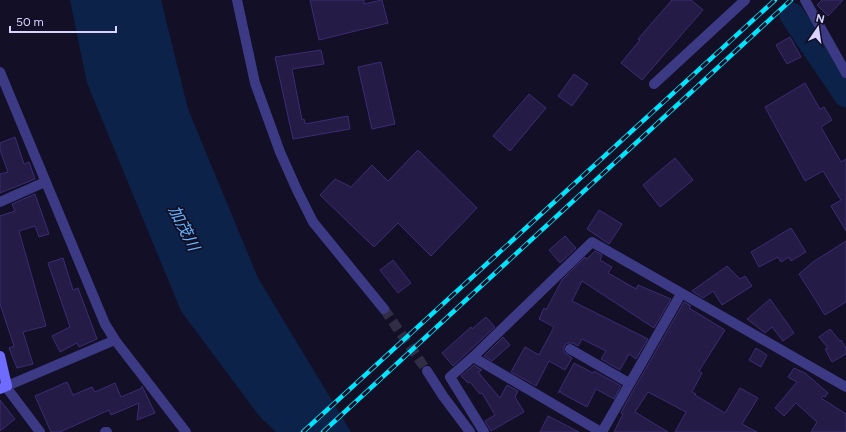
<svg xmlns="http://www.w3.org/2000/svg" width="846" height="432" font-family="Figtree,'Noto Sans JP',sans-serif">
	<rect width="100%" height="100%" fill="#130f26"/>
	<polygon fill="#0c2248" points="70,0 161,0 188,109 258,278 351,432 276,432 260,417 181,311 87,83"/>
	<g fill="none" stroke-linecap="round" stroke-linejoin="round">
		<polyline stroke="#0c2248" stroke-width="25" points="792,15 846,95"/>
	</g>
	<g fill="#241b47" stroke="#3b2d73">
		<polygon points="310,0 364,0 364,4 382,0 388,23 319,40"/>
		<polygon points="672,0 691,0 703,10 642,80 621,63 640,40 638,39"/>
		<polygon points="822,0 843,0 828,16 817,5"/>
		<polygon points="790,37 801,57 787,64 776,45"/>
		<polygon points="321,50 324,64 292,69 302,120 304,119 305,124 348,116 350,129 293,139 275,57"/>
		<polygon points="381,62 395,124 372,129 358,67"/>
		<polygon points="574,74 588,84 572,106 558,96"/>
		<polygon points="805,83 820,109 824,107 832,120 821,127 841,162 846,159 846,231 831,206 841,200 823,171 805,181 765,107"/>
		<polygon points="529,94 546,108 510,151 493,136"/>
		<polygon points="15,137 24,164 29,162 35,179 0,193 0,174 8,172 0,150 0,143"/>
		<polygon points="418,150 477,208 431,256 398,223 374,247 320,195 335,179 351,187 372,165 388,181"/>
		<polygon points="675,158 693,180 660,207 643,185"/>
		<polygon points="35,194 49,234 39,237 35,226 19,231 46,326 23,332 33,364 17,368 9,348 14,346 0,304 0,216 15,211 12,204"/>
		<polygon points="599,210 622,224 609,244 587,229"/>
		<polygon points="791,228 806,252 791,261 789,257 781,262 778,257 759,267 751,252"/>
		<polygon points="565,236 576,248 560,263 549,250"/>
		<polygon points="846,241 846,302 825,315 799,274 813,262"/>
		<polygon points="595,251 602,255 600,260 612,267 608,273 636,289 638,285 671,299 654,328 582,281 572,301 648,339 636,359 629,354 620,370 601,359 606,351 582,339 578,346 573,343 567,343 564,346 564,352 572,358 565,370 549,361 536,386 511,372 525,347 539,355 554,327 539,319 544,308 546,310 562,280 585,257 587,259"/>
		<polygon points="63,258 73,290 78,288 97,339 79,347 77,343 60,352 52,336 70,327 48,263"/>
		<polygon points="393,260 411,283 398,293 380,270"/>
		<polygon points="727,266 740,279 745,276 752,286 722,305 713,291 703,298 692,291"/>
		<polygon points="770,299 794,333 783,341 772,327 765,333 747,319"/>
		<polygon points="684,302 691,306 689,308 725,330 699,371 702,373 692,392 696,394 695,395 725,413 740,388 758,398 742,424 757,432 675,432 686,412 648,392 635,412 668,432 614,432 623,414 621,413 625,405"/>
		<polygon points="486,317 495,327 453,366 442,353 471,327 472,329"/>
		<polygon points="830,329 840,341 841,340 846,348 846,354 832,362 825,349 828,348 819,337"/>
		<polygon points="503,337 510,345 492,361 484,356"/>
		<polygon points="756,348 767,355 761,367 749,360"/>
		<polygon points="574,363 593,373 594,371 621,386 614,399 596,389 587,407 561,393 561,391 558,393"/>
		<polygon points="474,365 482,370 478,372 500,398 507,385 518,391 515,397 524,412 491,431 485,421 495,415 482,393 480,394 470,382 468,383 461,376"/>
		<polygon points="794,368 805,373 828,393 825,397 823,396 821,398 846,414 846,432 811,432 817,422 796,403 784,416 775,408 797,382 788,377"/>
		<polygon points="67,382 73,395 92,387 95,392 115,383 121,397 142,388 142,386 155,413 137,420 139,403 111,415 109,410 60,432 51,432 35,396"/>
		<polygon points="0,400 15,419 0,431"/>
		<polygon points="548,416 579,432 540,432"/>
	</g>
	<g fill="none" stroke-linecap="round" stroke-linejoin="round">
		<polyline stroke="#312d47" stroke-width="10" stroke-dasharray="10 5" stroke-linecap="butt" points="384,309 427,371"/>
		<g stroke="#3d3a85" stroke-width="10">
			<polyline points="237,0 255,83 280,152 297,190 313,222 384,309"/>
			<polyline points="805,0 846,73"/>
			<polyline points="0,72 105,324 115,340 186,432"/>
			<polyline points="654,84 745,0"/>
			<polyline points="0,202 45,182"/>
			<polyline points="570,349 629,383"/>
			<polyline points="473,357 450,377 484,432"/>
			<polyline points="427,371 443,396 470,432"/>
			<polyline points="0,379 40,432"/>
			<polyline points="7,386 115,340"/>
			<polyline points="105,432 107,432"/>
			<polyline points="601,432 473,357 592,242 846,387"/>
			<polyline points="602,432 681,294"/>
		</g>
		<polyline stroke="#6f6bff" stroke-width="10" points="0,356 7,386 0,389"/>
		<g stroke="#00e5ff" stroke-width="4.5">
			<g id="rail">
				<polyline points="303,432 775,0"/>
				<polyline points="323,432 791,0"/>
			</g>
		</g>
		<use href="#rail" stroke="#130f26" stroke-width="3" stroke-dasharray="9" stroke-linecap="butt"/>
	</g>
	<g text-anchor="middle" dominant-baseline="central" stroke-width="3.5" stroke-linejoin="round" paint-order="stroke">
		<g font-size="16" font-style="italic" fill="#62b6ff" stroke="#130f26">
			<text transform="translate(184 228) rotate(63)">加茂川</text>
		</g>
	</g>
	<g transform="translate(818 28) rotate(13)" stroke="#130f26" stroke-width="3" paint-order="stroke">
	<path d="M0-3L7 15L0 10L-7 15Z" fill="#d9d4ff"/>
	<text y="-6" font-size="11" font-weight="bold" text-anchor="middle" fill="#d9d4ff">N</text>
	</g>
	<path d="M10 26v6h106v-6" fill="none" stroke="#d9d4ff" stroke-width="2"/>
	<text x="16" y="26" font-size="12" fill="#d9d4ff" stroke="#130f26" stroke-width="3" paint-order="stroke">50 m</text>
</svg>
